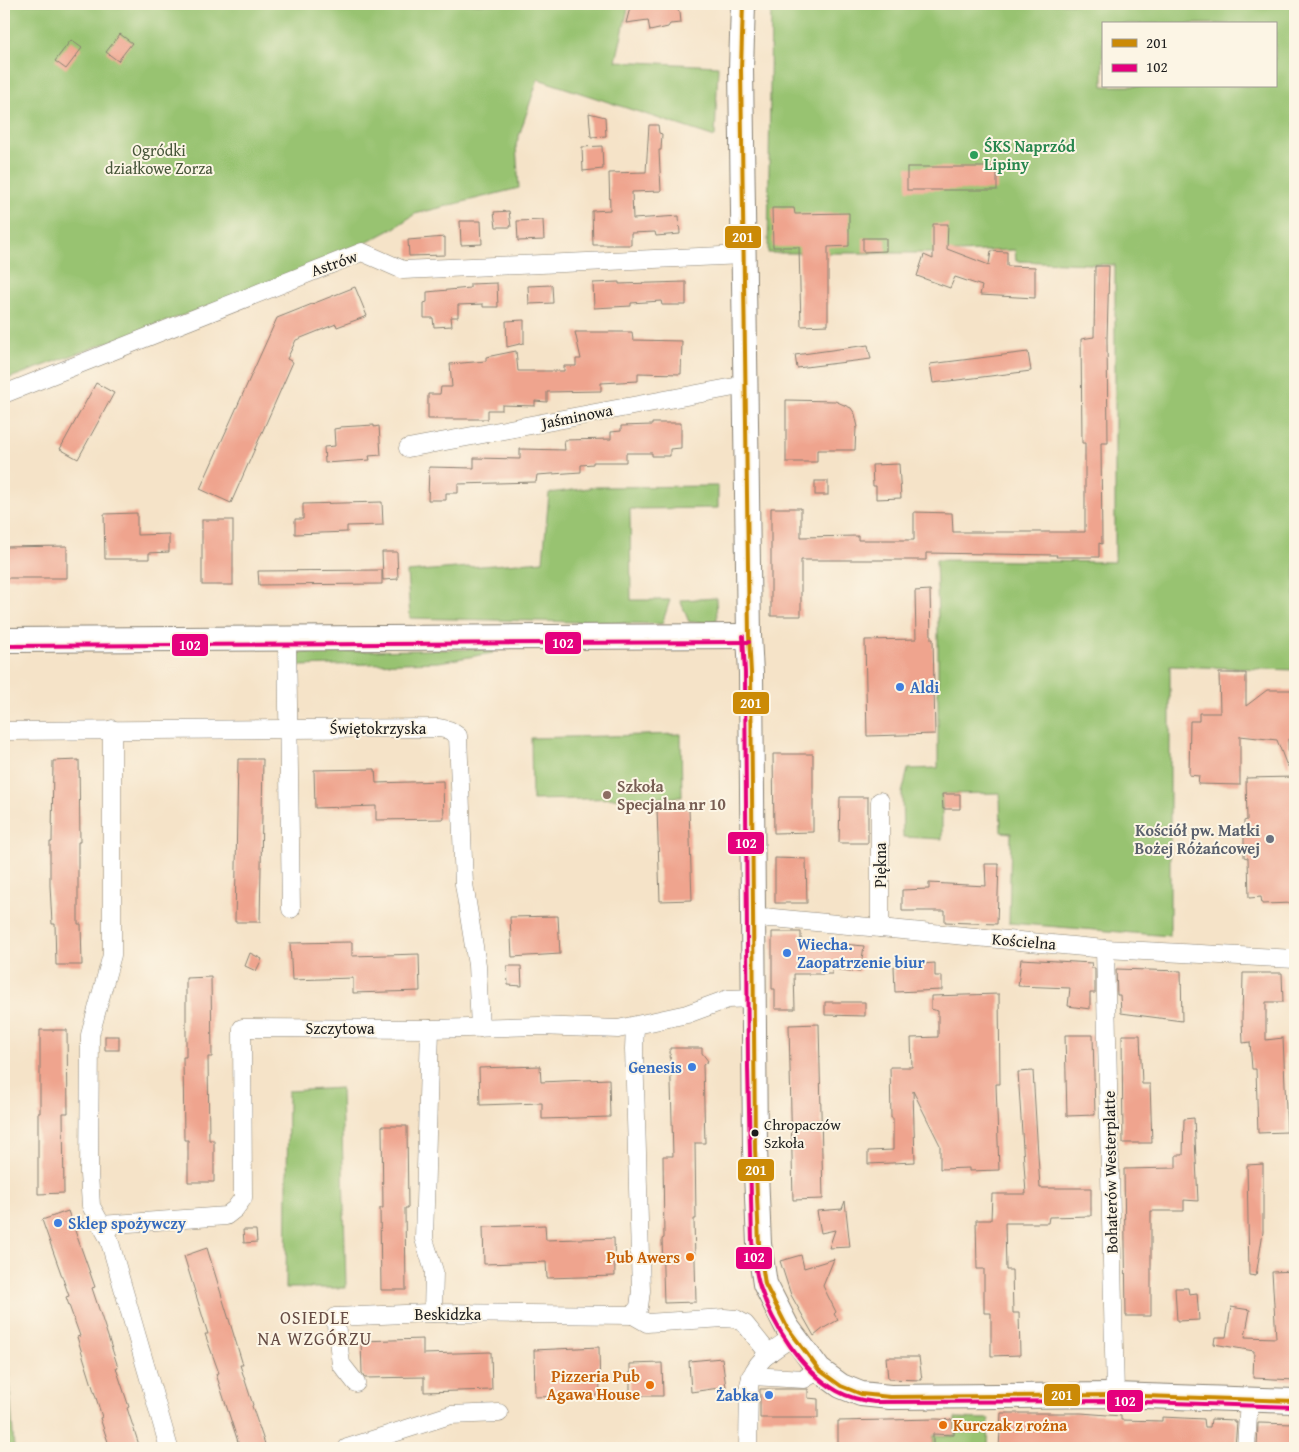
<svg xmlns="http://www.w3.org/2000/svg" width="1299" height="1452" font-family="'Gentium Book Plus',serif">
	<rect width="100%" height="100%" fill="#fcf5e5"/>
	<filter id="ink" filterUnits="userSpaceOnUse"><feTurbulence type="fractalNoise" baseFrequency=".02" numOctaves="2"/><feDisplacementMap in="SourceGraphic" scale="10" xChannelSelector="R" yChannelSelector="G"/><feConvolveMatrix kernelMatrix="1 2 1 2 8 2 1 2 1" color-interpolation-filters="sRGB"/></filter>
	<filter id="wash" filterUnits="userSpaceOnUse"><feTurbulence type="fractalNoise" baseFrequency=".0096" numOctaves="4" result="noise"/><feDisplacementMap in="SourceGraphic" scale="20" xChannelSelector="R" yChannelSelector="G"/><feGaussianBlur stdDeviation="1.12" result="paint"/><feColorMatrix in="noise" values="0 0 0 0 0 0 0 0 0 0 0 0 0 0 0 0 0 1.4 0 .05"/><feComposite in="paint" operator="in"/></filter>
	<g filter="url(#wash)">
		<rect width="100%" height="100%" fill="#f5e3c8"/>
		<g fill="#98c371" stroke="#5a7046" fill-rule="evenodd">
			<polygon points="4,4 629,4 616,61 718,66 715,137 538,79 516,145 519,188 415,214 394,228 328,263 4,380"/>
			<path d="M771,4H1295V670L1170,666V936L1009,923L1011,833L1001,832L1000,793L942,794V839L903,837L902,793L908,769L938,768V617L936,560L1115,562V265L1016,261L1015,250L927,253H768ZM1103,24H1275V86H1103Z"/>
			<polygon points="718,486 718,508 630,509 631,600 670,600 662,624 410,618 407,572 543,561 549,493 597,487"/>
			<polygon points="716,598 717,620 713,622 689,622 680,600"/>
			<polygon points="480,649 493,649 493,653 439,662 299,666 299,653 305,652"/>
			<polygon points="681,734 682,797 532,800 531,738"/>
			<polygon points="341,1088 346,1288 286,1288 288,1091"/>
			<polygon points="4,1362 8,1362 14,1448 4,1448"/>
			<polygon points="955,1418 989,1419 988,1448 933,1448 934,1435 955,1436"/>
		</g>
		<g id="blocks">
			<g fill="#efa48e">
				<polygon points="631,4 676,4 678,11 680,12 681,23 670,24 668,27 650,31 648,20 626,23"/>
				<polygon points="120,34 132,43 118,61 106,52"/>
				<polygon points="71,40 82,48 66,69 55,61"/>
				<polygon points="589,113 605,117 606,136 591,137"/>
				<polygon points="649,125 658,125 659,133 662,134 661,150 659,150 661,191 632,192 633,219 679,216 680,234 656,236 655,232 631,233 631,245 593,245 592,211 610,210 609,173 646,172"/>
				<polygon points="602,146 603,169 583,171 582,147"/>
				<rect x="907" y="167" width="90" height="23"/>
				<polygon points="772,208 794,208 795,214 849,213 849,246 828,247 828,325 801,326 799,247 773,247"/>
				<polygon points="509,211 511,227 496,227 494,212"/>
				<polygon points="543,220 544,240 518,241 517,221"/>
				<polygon points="460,221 481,221 482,244 461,245"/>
				<polygon points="933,224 948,224 947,249 989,265 991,251 1007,252 1007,266 1035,267 1035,298 980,295 982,286 955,277 950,288 917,276 924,255 933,259"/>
				<polygon points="445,237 445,255 409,256 408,240"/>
				<polygon points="863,238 886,238 886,251 863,252"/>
				<polygon points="1095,266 1109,266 1107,339 1108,443 1101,443 1102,544 1099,543 1099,557 1056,557 1057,555 926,553 926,560 801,560 801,616 771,616 771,508 801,508 801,537 858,536 858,540 914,540 914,512 952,513 953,532 1085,532 1085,443 1082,443 1081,339 1094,337"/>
				<polygon points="619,282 619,284 686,282 686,305 662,305 661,301 631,303 631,306 594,308 593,283"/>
				<polygon points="497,283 498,307 483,307 483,304 458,305 458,317 451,317 452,326 434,327 433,318 424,318 424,303 427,302 427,292 470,288 470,284"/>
				<polygon points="552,285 553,303 529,304 528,286"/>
				<polygon points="355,287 367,316 337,327 336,324 296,340 287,359 293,362 231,503 200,489 277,318"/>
				<polygon points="524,320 524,343 507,347 506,321"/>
				<polygon points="575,332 632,332 633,340 682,341 681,374 638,373 638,381 601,383 601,391 547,392 547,402 535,401 535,406 502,405 502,410 488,410 488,419 428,419 428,394 440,394 441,387 452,387 450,364 486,361 486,357 516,351 518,371 564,371 564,366 576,366 576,359 581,359"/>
				<polygon points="868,345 871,359 797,368 795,355"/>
				<polygon points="1028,352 1031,371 933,383 930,364"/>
				<polygon points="96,383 114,393 78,459 60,449"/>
				<polygon points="786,400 835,401 851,408 855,414 858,427 856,428 855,450 817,450 817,462 786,462"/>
				<polygon points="652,423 681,423 681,448 670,449 670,456 652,456 652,453 626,453 626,462 593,462 593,464 581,465 581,472 537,475 536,482 458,484 458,493 446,493 446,500 428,500 429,467 474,468 474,458 520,459 520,449 565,450 564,440 611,439 611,432 621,431 621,426 652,425"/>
				<polygon points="374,425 374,427 379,426 381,455 369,456 370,460 325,463 324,447 335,446 334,429 340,428 340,427"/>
				<polygon points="899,464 901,498 876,499 876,486 873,486 872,465"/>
				<rect x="815" y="481" width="13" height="14"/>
				<polygon points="382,502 383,525 347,526 347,532 295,534 295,519 303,519 303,504"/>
				<polygon points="137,513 137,535 169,534 169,552 149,553 149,559 105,559 104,514"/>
				<rect x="202" y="520" width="31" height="65"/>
				<polygon points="67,546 67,578 4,578 4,547"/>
				<polygon points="382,552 397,552 398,579 383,580"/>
				<polygon points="382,570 382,584 259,585 258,571"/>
				<polygon points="930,590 931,639 933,639 935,734 867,736 865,640 916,639 915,591"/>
				<polygon points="1219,673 1246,673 1246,706 1267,690 1295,690 1295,739 1288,739 1289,766 1287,766 1277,740 1240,736 1240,785 1198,784 1199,776 1189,775 1190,721 1199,721 1199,713 1220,713"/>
				<polygon points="773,754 813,754 813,832 774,833"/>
				<polygon points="238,759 263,759 260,922 235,922"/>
				<polygon points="79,760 80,842 78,842 78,924 81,924 82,965 56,965 55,924 52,924 50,885 50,842 52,842 53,761"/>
				<polygon points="375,769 376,783 443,781 444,819 376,820 376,806 315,808 314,770"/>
				<polygon points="1295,777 1295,903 1262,904 1261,897 1249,898 1248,858 1244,857 1244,821 1247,820 1246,778"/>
				<polygon points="942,794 960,794 960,809 943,809"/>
				<polygon points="840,797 868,797 868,843 839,843"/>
				<polygon points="657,809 689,809 692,900 660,901"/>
				<polygon points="775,858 806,859 807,903 775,903"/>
				<polygon points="985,864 999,864 997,924 945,922 945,911 902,911 902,890 929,889 929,883 986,886"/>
				<polygon points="558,916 560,954 512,957 510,917"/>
				<polygon points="772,932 801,932 801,940 864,946 860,972 832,969 832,974 794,974 795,1009 775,1009 775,989 772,989"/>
				<polygon points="352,942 352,956 419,954 420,991 353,993 353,978 292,980 290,943"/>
				<polygon points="250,953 262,959 256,971 245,966"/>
				<polygon points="1021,959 1092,963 1091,968 1095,968 1095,993 1090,993 1090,1009 1068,1006 1070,988 1018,986"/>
				<polygon points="935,963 935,976 942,976 942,990 895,992 894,966"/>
				<polygon points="507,966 521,966 522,986 508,985"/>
				<polygon points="1116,969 1181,971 1182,1021 1121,1013 1120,995 1117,995"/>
				<polygon points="1243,973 1282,973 1283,1002 1266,1002 1266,1040 1283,1038 1287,1132 1258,1133 1256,1069 1252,1069 1250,1042 1243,1043 1242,1020"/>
				<polygon points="211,977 212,1057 208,1057 209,1140 214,1140 214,1182 188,1182 188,1140 184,1140 183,1057 186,1057 186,978"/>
				<polygon points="999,994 1000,1084 996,1084 999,1170 969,1171 969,1168 940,1169 940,1145 913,1091 915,1162 868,1164 868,1151 893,1150 893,1118 891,1118 890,1067 912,1067 911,1038 938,1037 938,1011 931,1009 931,996"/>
				<polygon points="825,1002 865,1002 865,1016 825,1015"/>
				<polygon points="819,1024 823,1199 793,1200 789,1025"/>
				<polygon points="40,1030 67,1030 68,1113 63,1113 64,1193 38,1194 38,1113 40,1113"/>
				<polygon points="1065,1035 1093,1035 1095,1115 1067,1116"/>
				<polygon points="1122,1035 1140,1035 1142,1084 1150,1084 1152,1143 1123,1143"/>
				<rect x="105" y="1036" width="14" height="14"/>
				<polygon points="670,1048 702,1048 702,1053 708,1061 703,1065 705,1143 695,1143 696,1219 694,1219 696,1302 664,1303 662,1239 664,1238 663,1156 673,1156"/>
				<polygon points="540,1066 541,1082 609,1079 610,1117 542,1119 542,1103 480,1105 479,1068"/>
				<polygon points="1033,1071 1040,1188 1091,1188 1091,1216 1049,1217 1048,1223 1005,1223 1006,1270 1012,1270 1013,1313 1019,1313 1020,1355 991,1356 991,1313 984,1313 984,1269 977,1269 976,1220 991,1220 992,1194 1026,1194 1018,1072"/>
				<polygon points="1194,1118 1198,1201 1184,1200 1184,1211 1151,1211 1151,1316 1126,1316 1124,1169 1176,1168 1176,1155 1183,1155 1184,1119"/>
				<polygon points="382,1126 407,1126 408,1208 405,1208 406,1290 381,1290 380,1208 383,1208"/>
				<polygon points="1263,1164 1263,1232 1256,1276 1249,1275 1247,1165"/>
				<polygon points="845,1201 850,1247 829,1248 835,1230 821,1233 817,1211 842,1209"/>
				<polygon points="68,1211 95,1287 92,1288 118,1367 116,1368 129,1407 127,1408 140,1448 110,1448 100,1418 102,1417 77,1337 80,1336 66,1297 69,1296 42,1220"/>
				<polygon points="545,1225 546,1240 614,1238 615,1276 547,1278 546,1262 484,1264 483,1227"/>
				<polygon points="243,1230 256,1230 257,1242 244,1243"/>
				<polygon points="207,1248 243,1365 240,1365 253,1405 252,1406 265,1444 251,1448 240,1448 216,1374 219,1373 205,1334 208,1334 184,1256"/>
				<polygon points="801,1255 804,1268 834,1259 823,1286 836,1312 834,1314 838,1320 824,1328 814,1336 791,1295 780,1261"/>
				<polygon points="1295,1271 1295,1380 1253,1378 1254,1351 1214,1344 1215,1337 1226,1337 1231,1307 1250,1310 1245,1337 1276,1338 1272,1272"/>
				<polygon points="1175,1288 1188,1288 1189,1294 1197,1293 1199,1320 1177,1321"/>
				<polygon points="423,1339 423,1354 491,1352 492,1390 424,1392 424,1377 365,1378 362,1373 361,1341"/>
				<polygon points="599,1347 600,1395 535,1397 534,1350"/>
				<polygon points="886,1357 919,1357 922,1380 888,1379"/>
				<polygon points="722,1358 726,1387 691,1392 689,1361"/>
				<polygon points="662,1363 663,1396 630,1396 630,1364"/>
				<polygon points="760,1389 808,1389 808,1398 818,1399 818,1418 760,1418"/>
				<polygon points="1001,1413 1081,1413 1121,1416 1121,1420 1162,1421 1162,1417 1204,1419 1205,1427 1210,1427 1211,1419 1234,1420 1234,1422 1237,1422 1235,1447 1197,1448 1158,1445 1157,1448 999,1448"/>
				<polygon points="936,1419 954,1420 954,1435 933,1434 933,1448 838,1447 838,1421"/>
				<polygon points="1258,1423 1295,1424 1295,1448 1257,1448"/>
			</g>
		</g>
	</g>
	<g filter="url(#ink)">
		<use href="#blocks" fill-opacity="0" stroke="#888072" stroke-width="1"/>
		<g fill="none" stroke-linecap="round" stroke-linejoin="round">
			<g stroke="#888072" stroke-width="19">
				<g id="street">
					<polyline points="4,394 362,252 403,270 744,255"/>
					<polyline points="408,448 745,385"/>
					<polyline points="287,637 291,909"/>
					<polyline points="112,729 112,955 90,1035 89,1174 91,1206 109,1239 169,1448"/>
					<polyline points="4,731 439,728 449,730 458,736 464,884 477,965 480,1028"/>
					<polyline points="754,919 773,918 1105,949 1295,959"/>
					<polyline points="880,928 880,801"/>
					<polyline points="1105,949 1115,1395"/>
					<polyline points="430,1029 424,1239 434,1271 433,1313"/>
					<polyline points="101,1225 226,1216 235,1209 243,1198 242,1028 430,1029 539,1026 618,1029 687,1014 728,999 754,998"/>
					<polyline points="633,1315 647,1323 724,1318 736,1319 745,1324 769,1354"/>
					<polyline points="751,1376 804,1379 819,1370"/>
					<polyline points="356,1383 341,1364 335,1317 428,1313 633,1315 639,1307 641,1291 634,1049 635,1026"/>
					<polyline points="347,1448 450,1415 499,1413"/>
					<path d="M748,1448L749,1385C754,1360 773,1350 793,1337"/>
					<polyline points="1246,1448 1249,1399"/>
				</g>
			</g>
			<g stroke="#888072" stroke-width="26">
				<g id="secondary">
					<polyline points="743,4 741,69 749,636 751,673 755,1149 759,1244 765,1284 787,1327 819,1370 841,1386 861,1394 890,1397 1115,1395 1295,1401"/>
					<polyline points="4,640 749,636"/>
				</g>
			</g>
			<use href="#street" stroke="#fff" stroke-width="18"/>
			<use href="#secondary" stroke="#fff" stroke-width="24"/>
			<g stroke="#fcf5e5" stroke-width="8">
				<polyline id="bus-1" points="743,4 741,69 749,636 751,673 755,1149 759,1244 765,1284 787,1327 819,1370 841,1386 861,1394 890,1397 1115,1395 1295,1401"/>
			</g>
			<g stroke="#fcf5e5" stroke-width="8">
				<g id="bus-2">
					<path d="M743,636L745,673L748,1067L752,1241C754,1257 755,1272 760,1287C773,1326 801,1370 837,1391C849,1398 862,1400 874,1402L1115,1401L1295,1407"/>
					<polyline points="4,646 749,642"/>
				</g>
			</g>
			<use href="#bus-1" stroke="#cb8a06" stroke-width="4"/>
			<use href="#bus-2" stroke="#e5007d" stroke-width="4"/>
		</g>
	</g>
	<circle fill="#2e9e5b" stroke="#fcf5e5" stroke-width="2" cx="974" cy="155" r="5"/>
	<g fill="#3f7fe0" stroke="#fcf5e5" stroke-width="2">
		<circle cx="900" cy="687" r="5"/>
		<circle cx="787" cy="953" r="5"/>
		<circle cx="692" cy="1067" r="5"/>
		<circle cx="58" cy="1223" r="5"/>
		<circle cx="769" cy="1395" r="5"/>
	</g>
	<circle fill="#8d6e63" stroke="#fcf5e5" stroke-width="2" cx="607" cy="795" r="5"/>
	<circle fill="#6b7280" stroke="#fcf5e5" stroke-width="2" cx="1270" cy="839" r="5"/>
	<circle fill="#1c1c1c" stroke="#fcf5e5" stroke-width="2" cx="755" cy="1133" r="4.5"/>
	<g fill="#e8710a" stroke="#fcf5e5" stroke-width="2">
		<circle cx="690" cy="1257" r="5"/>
		<circle cx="650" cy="1385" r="5"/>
		<circle cx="943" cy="1425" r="5"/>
	</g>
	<g text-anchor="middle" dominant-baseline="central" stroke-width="4" stroke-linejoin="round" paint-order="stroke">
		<g font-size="15" fill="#1c1c1c" stroke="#fcf5e5" text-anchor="start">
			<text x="764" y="1124">Chropaczów<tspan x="764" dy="18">Szkoła</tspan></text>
		</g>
		<g font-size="16" font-weight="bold" fill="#27864d" stroke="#fcf5e5" text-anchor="start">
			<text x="984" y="146">ŚKS Naprzód<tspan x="984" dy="18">Lipiny</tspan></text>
		</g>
		<g font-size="16" fill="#47563a" stroke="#fcf5e5">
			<text x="159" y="150">Ogródki<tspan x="159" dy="18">działkowe Zorza</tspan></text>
		</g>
		<g font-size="16" fill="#1c1c1c" stroke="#fcf5e5">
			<text transform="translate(334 263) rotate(-19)">Astrów</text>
			<text transform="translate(577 416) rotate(-11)">Jaśminowa</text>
			<text x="378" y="728">Świętokrzyska</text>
			<text transform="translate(880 865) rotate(-90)">Piękna</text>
			<text transform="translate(1024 941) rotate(5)">Kościelna</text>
			<text x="340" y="1028">Szczytowa</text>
			<text transform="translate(1110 1172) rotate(-91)">Bohaterów Westerplatte</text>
			<text x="448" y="1314">Beskidzka</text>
		</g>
		<g font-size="16" font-weight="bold" fill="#366cbe" stroke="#fcf5e5" text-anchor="start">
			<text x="910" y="687">Aldi</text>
			<text x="797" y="944">Wiecha.<tspan x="797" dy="18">Zaopatrzenie biur</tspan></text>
			<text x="682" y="1067" text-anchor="end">Genesis</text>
			<text x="68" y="1223">Sklep spożywczy</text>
			<text x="759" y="1395" text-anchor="end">Żabka</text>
		</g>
		<g font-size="16" font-weight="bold" fill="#785e54" stroke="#fcf5e5" text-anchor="start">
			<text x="617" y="786">Szkoła<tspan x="617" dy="18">Specjalna nr 10</tspan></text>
		</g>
		<g font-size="16" font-weight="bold" fill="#5b616d" stroke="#fcf5e5" text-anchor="end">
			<text x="1260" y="830">Kościół pw. Matki<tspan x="1260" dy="18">Bożej Różańcowej</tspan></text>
		</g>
		<g font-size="16" font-weight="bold" fill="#c56008" stroke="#fcf5e5" text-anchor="end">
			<text x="680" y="1257">Pub Awers</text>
			<text x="640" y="1376">Pizzeria Pub<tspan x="640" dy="18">Agawa House</tspan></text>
			<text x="953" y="1425" text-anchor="start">Kurczak z rożna</text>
		</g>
		<g font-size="18" letter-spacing="1" fill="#664c44" stroke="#fcf5e5">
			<text x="315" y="1317">OSIEDLE<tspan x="315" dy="21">NA WZGÓRZU</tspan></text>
		</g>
	</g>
	<g stroke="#fcf5e5" stroke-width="2">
		<rect x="724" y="225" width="38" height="24" rx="5" fill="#cb8a06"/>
		<rect x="544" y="631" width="38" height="24" rx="5" fill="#e5007d"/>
		<rect x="171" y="633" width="38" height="24" rx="5" fill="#e5007d"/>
		<rect x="732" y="691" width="38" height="24" rx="5" fill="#cb8a06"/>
		<rect x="727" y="831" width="38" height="24" rx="5" fill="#e5007d"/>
		<rect x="737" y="1158" width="38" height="24" rx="5" fill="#cb8a06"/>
		<rect x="735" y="1246" width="38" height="24" rx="5" fill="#e5007d"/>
		<rect x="1043" y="1383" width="38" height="24" rx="5" fill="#cb8a06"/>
		<rect x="1106" y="1389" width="38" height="24" rx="5" fill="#e5007d"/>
	</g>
	<g font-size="14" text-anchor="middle" font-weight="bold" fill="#fff">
		<text x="743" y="242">201</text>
		<text x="563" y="648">102</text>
		<text x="190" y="650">102</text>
		<text x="751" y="708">201</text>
		<text x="746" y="848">102</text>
		<text x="756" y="1175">201</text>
		<text x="754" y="1262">102</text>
		<text x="1062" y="1400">201</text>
		<text x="1125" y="1406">102</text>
	</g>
	<rect width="1299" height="1452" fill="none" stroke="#fcf5e5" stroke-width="20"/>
	<rect x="1102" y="22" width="175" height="65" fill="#fcf5e5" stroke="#a29e95"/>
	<rect x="1112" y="39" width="25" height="8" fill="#cb8a06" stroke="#a29e95"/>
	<text x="1146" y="48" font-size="15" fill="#1c1c1c">201</text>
	<rect x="1112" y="64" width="25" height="8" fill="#e5007d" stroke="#a29e95"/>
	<text x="1146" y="72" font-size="15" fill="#1c1c1c">102</text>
</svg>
